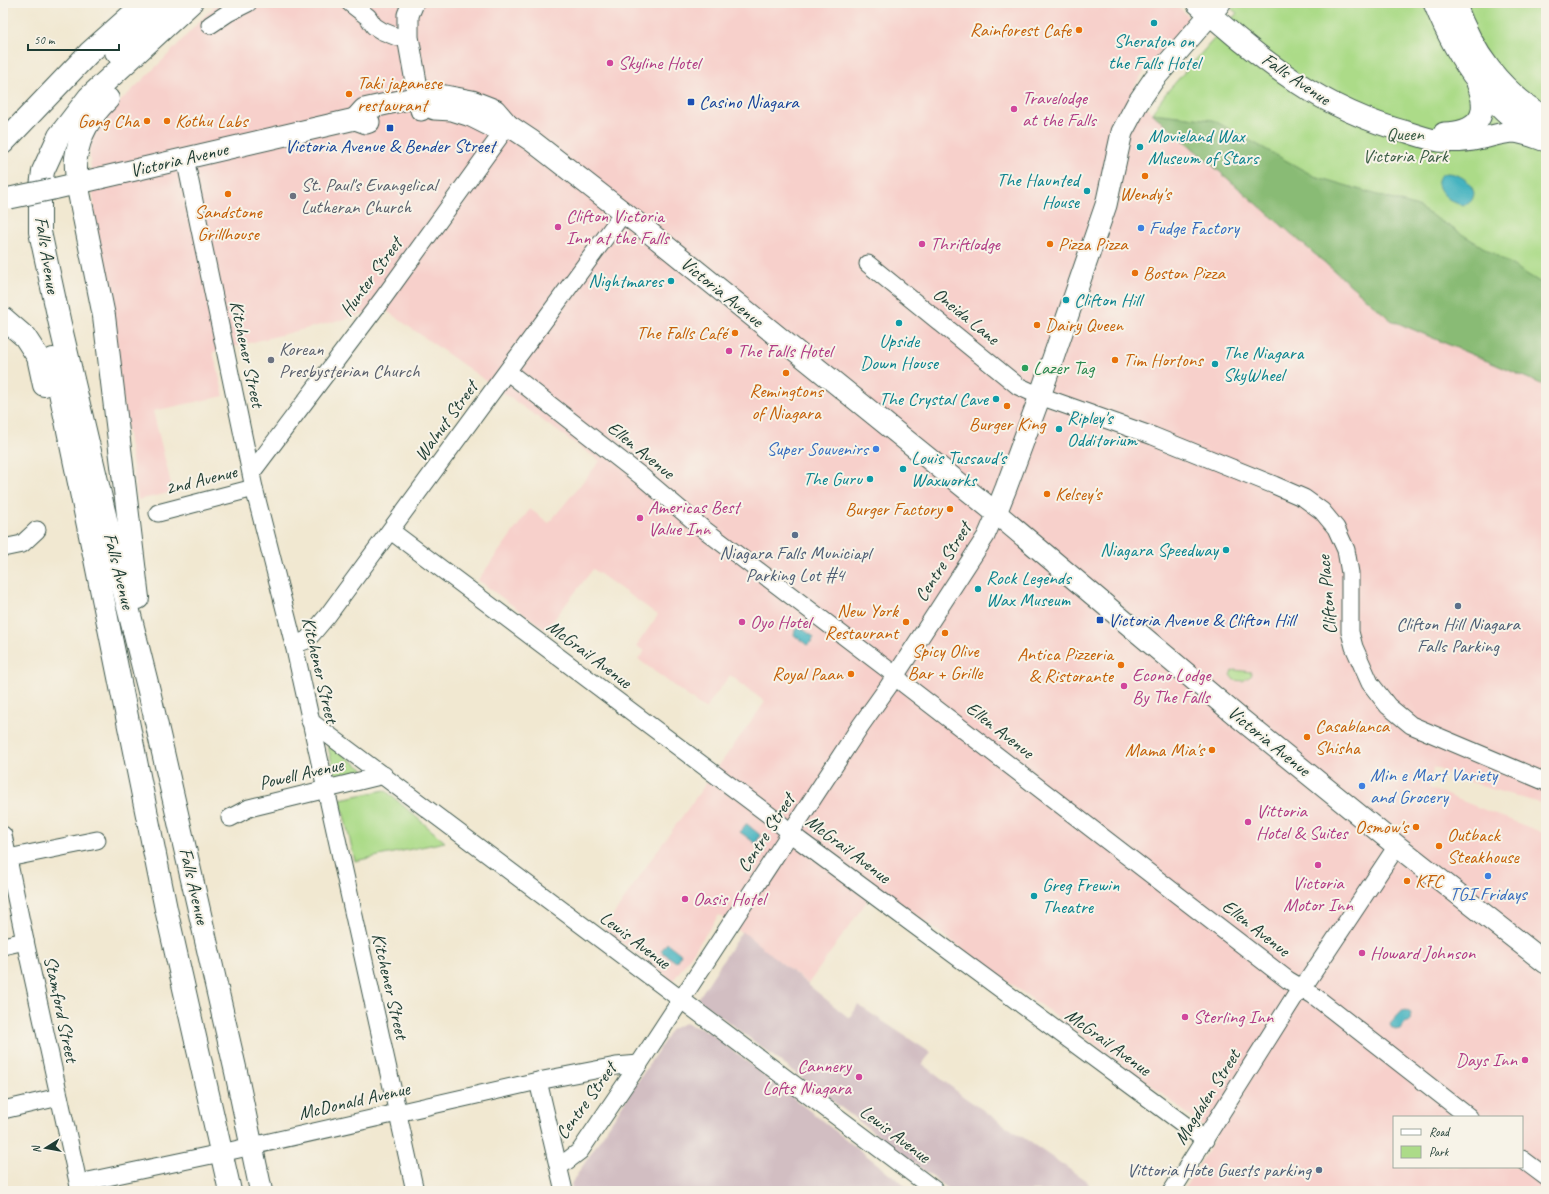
<svg xmlns="http://www.w3.org/2000/svg" width="1549" height="1194" font-family="Caveat,sans-serif">
	<rect width="100%" height="100%" fill="#f7f3e8"/>
	<filter id="ink" filterUnits="userSpaceOnUse"><feTurbulence type="fractalNoise" baseFrequency=".025" numOctaves="2"/><feDisplacementMap in="SourceGraphic" scale="8" xChannelSelector="R" yChannelSelector="G"/><feConvolveMatrix kernelMatrix="1 2 1 2 8 2 1 2 1" color-interpolation-filters="sRGB"/></filter>
	<filter id="wash" filterUnits="userSpaceOnUse"><feTurbulence type="fractalNoise" baseFrequency=".012" numOctaves="4" result="noise"/><feDisplacementMap in="SourceGraphic" scale="16" xChannelSelector="R" yChannelSelector="G"/><feGaussianBlur stdDeviation="0.9" result="paint"/><feColorMatrix in="noise" values="0 0 0 0 0 0 0 0 0 0 0 0 0 0 0 0 0 1.4 0 .05"/><feComposite in="paint" operator="in"/></filter>
	<g filter="url(#wash)">
		<rect width="100%" height="100%" fill="#f1e8d1"/>
		<path fill="#f7d0cb" fill-rule="evenodd" d="M217,3H1173L1183,11L1188,16L1186,23L1144,71L1132,91L1152,113L1391,320L1546,386V805L1481,786L1433,767L1429,788L1546,834V1191H1183L1216,1137L1151,1085L877,887L808,984L719,915L673,981L604,929L652,858L765,702L730,675L705,709L638,659L645,651L636,646L658,615L593,569L546,630L478,580L530,509L549,523L600,461L384,309L213,352L224,396L153,411L173,492L138,500L95,220L88,133L165,58ZM1394,1117H1522V1167H1394Z"/>
		<g fill="#d2bec2">
			<polygon points="742,931 849,1018 858,1005 931,1053 922,1064 964,1097 1085,1180 1093,1191 951,1191 698,999"/>
			<polygon points="685,1023 709,1032 912,1191 572,1191 571,1184 672,1029"/>
		</g>
		<g fill="#acdb88" stroke="#668c5e">
			<polygon points="1224,3 1546,3 1546,386 1391,320 1152,113 1166,93 1237,13"/>
			<polygon points="1235,670 1251,672 1252,675 1243,681 1234,680 1230,675 1232,671"/>
			<polygon points="327,743 363,769 363,772 339,778 336,778"/>
			<polygon points="385,790 445,842 355,861 340,799"/>
		</g>
		<polygon fill="#89bb74" stroke="#547c54" points="1152,113 1213,120 1314,176 1418,207 1546,286 1546,386 1391,320"/>
		<g fill="#45b3c0" stroke="#32787a">
			<path d="M1446,173C1459,173 1471,181 1474,193C1470,225 1418,182 1446,173Z"/>
			<polygon points="800,627 814,637 812,641 807,645 794,635 795,630"/>
			<polygon points="746,824 747,824 760,835 757,842 755,843 740,832"/>
			<polygon points="667,943 681,954 676,962 661,951"/>
			<polygon points="1405,1010 1411,1013 1410,1021 1404,1023 1400,1029 1395,1030 1391,1027 1390,1024 1402,1011"/>
		</g>
	</g>
	<g filter="url(#ink)">
		<g fill="none" stroke-linecap="round" stroke-linejoin="round">
			<g stroke="#3e574c" stroke-width="19">
				<g id="minor">
					<polyline points="350,3 368,17 374,26 382,31 397,37 408,37"/>
					<polyline points="210,25 228,13 248,3"/>
					<polyline points="185,158 254,488 294,645 415,1191"/>
					<polyline points="868,264 1018,386 1040,396 1153,436 1274,485 1304,498 1322,511 1336,528 1346,550 1350,573 1350,632 1354,647 1370,683 1388,706 1411,725 1546,782"/>
					<polyline points="508,372 641,476 701,527 895,675 904,684 1288,980 1313,995 1469,1117"/>
					<polyline points="252,472 384,297 508,125"/>
					<polyline points="158,513 254,488"/>
					<polyline points="391,531 777,821 799,840 1205,1140"/>
					<polyline points="3,548 22,544 37,530"/>
					<polyline points="294,645 307,640 328,615 624,212"/>
					<polyline points="310,721 936,1191"/>
					<polyline points="230,818 249,808 384,775"/>
					<polyline points="3,835 25,941 80,1191"/>
					<polyline points="8,858 97,840"/>
					<polyline points="3,946 25,941"/>
					<polyline points="538,1081 564,1191"/>
					<polyline points="3,1110 59,1097"/>
					<polyline points="1522,1159 1546,1177"/>
					<polyline points="559,1167 580,1151 639,1064 861,725 888,687 986,536 996,513"/>
					<polyline points="79,1183 221,1153 538,1081 616,1066 639,1064"/>
					<polyline points="1172,1191 1300,988 1308,980 1397,846"/>
				</g>
			</g>
			<g stroke="#3e574c" stroke-width="23">
				<g id="major">
					<polyline points="413,3 408,15 408,37 421,110"/>
					<path d="M1197,3C1263,61 1320,109 1407,132C1417,135 1428,139 1439,141C1452,142 1465,142 1478,139C1490,137 1502,132 1514,132C1525,133 1536,138 1546,141"/>
					<path d="M1434,3C1455,55 1486,105 1535,134"/>
					<path d="M1455,3C1473,53 1500,90 1546,118"/>
					<polyline points="434,109 452,110 471,116 493,127 508,125"/>
					<polyline points="355,119 364,109 418,97 440,95 472,101 495,110 508,125 532,141 645,229 996,513 1237,716 1397,846 1546,963"/>
					<path d="M1444,133C1479,132 1490,115 1477,83"/>
					<polyline points="53,189 355,119 366,123 369,122"/>
					<polyline points="996,513 1006,488 1040,396 1106,205 1122,132 1137,104 1154,79 1220,3"/>
				</g>
			</g>
			<g stroke="#3e574c" stroke-width="24">
				<g id="highway">
					<polyline points="191,3 89,97 59,136 43,171 40,195 40,232 60,324 109,532 149,691 236,1072 261,1191"/>
					<polyline points="116,52 167,3"/>
					<path d="M108,99C91,115 79,135 76,158C75,166 77,175 77,183L104,316L138,598"/>
					<polyline points="3,143 89,53 145,3"/>
					<polyline points="3,318 25,337 38,357 44,385"/>
					<polyline points="53,359 95,559 166,909 230,1191"/>
				</g>
			</g>
			<use href="#minor" stroke="#fff" stroke-width="17"/>
			<use href="#major" stroke="#fff" stroke-width="21"/>
			<use href="#highway" stroke="#fff" stroke-width="22"/>
			<g stroke="#3e574c" stroke-width="23" stroke-linecap="butt">
				<polyline id="major-bridge" points="10,198 53,189"/>
			</g>
			<use href="#major-bridge" stroke="#fff" stroke-width="21"/>
		</g>
	</g>
	<g fill="#0f9aa8" stroke="#f7f3e8" stroke-width="1.5">
		<circle cx="1154" cy="23" r="4"/>
		<circle cx="1140" cy="147" r="4"/>
		<circle cx="1087" cy="191" r="4"/>
		<circle cx="671" cy="281" r="4"/>
		<circle cx="1066" cy="300" r="4"/>
		<circle cx="899" cy="323" r="4"/>
		<circle cx="1215" cy="364" r="4"/>
		<circle cx="996" cy="399" r="4"/>
		<circle cx="1059" cy="429" r="4"/>
		<circle cx="903" cy="469" r="4"/>
		<circle cx="870" cy="479" r="4"/>
		<circle cx="1226" cy="550" r="4"/>
		<circle cx="978" cy="589" r="4"/>
		<circle cx="1034" cy="896" r="4"/>
	</g>
	<g fill="#e8710a" stroke="#f7f3e8" stroke-width="1.5">
		<circle cx="1079" cy="30" r="4"/>
		<circle cx="349" cy="94" r="4"/>
		<circle cx="147" cy="121" r="4"/>
		<circle cx="167" cy="121" r="4"/>
		<circle cx="1145" cy="176" r="4"/>
		<circle cx="228" cy="194" r="4"/>
		<circle cx="1050" cy="244" r="4"/>
		<circle cx="1135" cy="273" r="4"/>
		<circle cx="1037" cy="325" r="4"/>
		<circle cx="735" cy="333" r="4"/>
		<circle cx="1115" cy="360" r="4"/>
		<circle cx="786" cy="373" r="4"/>
		<circle cx="1007" cy="406" r="4"/>
		<circle cx="1047" cy="494" r="4"/>
		<circle cx="950" cy="509" r="4"/>
		<circle cx="906" cy="622" r="4"/>
		<circle cx="945" cy="633" r="4"/>
		<circle cx="1121" cy="665" r="4"/>
		<circle cx="851" cy="674" r="4"/>
		<circle cx="1307" cy="737" r="4"/>
		<circle cx="1212" cy="750" r="4"/>
		<circle cx="1416" cy="827" r="4"/>
		<circle cx="1439" cy="846" r="4"/>
		<circle cx="1407" cy="881" r="4"/>
	</g>
	<g fill="#d1479c" stroke="#f7f3e8" stroke-width="1.5">
		<circle cx="610" cy="63" r="4"/>
		<circle cx="1014" cy="109" r="4"/>
		<circle cx="558" cy="227" r="4"/>
		<circle cx="922" cy="244" r="4"/>
		<circle cx="729" cy="351" r="4"/>
		<circle cx="640" cy="518" r="4"/>
		<circle cx="742" cy="622" r="4"/>
		<circle cx="1124" cy="686" r="4"/>
		<circle cx="1248" cy="822" r="4"/>
		<circle cx="1318" cy="865" r="4"/>
		<circle cx="685" cy="899" r="4"/>
		<circle cx="1362" cy="953" r="4"/>
		<circle cx="1185" cy="1017" r="4"/>
		<circle cx="1525" cy="1060" r="4"/>
		<circle cx="859" cy="1077" r="4"/>
	</g>
	<g fill="#1a4fb4" stroke="#f7f3e8" stroke-width="1.5">
		<rect x="687" y="98" width="8" height="8" rx="2"/>
		<rect x="386" y="124" width="8" height="8" rx="2"/>
		<rect x="1096" y="616" width="8" height="8" rx="2"/>
	</g>
	<g fill="#6b7280" stroke="#f7f3e8" stroke-width="1.5">
		<circle cx="293" cy="196" r="4"/>
		<circle cx="271" cy="360" r="4"/>
	</g>
	<g fill="#3f7fe0" stroke="#f7f3e8" stroke-width="1.5">
		<circle cx="1141" cy="228" r="4"/>
		<circle cx="876" cy="449" r="4"/>
		<circle cx="1362" cy="786" r="4"/>
		<circle cx="1488" cy="876" r="4"/>
	</g>
	<circle fill="#2e9e5b" stroke="#f7f3e8" stroke-width="1.5" cx="1025" cy="368" r="4"/>
	<g fill="#5c6f8a" stroke="#f7f3e8" stroke-width="1.5">
		<circle cx="795" cy="535" r="4"/>
		<circle cx="1458" cy="606" r="4"/>
		<circle cx="1319" cy="1170" r="4"/>
	</g>
	<g text-anchor="middle" dominant-baseline="central" stroke-width="4" stroke-linejoin="round" paint-order="stroke">
		<g font-size="19" fill="#c56008" stroke="#f7f3e8" text-anchor="start">
			<text x="1071" y="30" text-anchor="end">Rainforest Cafe</text>
			<text x="357" y="83">Taki japanese<tspan x="357" dy="22">restaurant</tspan></text>
			<text x="139" y="121" text-anchor="end">Gong Cha</text>
			<text x="175" y="121">Kothu Labs</text>
			<text x="1145" y="194" text-anchor="middle">Wendy's</text>
			<text x="228" y="212" text-anchor="middle">Sandstone<tspan x="228" dy="22">Grillhouse</tspan></text>
			<text x="1058" y="244">Pizza Pizza</text>
			<text x="1143" y="273">Boston Pizza</text>
			<text x="1045" y="325">Dairy Queen</text>
			<text x="727" y="333" text-anchor="end">The Falls Café</text>
			<text x="1123" y="360">Tim Hortons</text>
			<text x="786" y="391" text-anchor="middle">Remingtons<tspan x="786" dy="22">of Niagara</tspan></text>
			<text x="1007" y="424" text-anchor="middle">Burger King</text>
			<text x="1055" y="494">Kelsey's</text>
			<text x="942" y="509" text-anchor="end">Burger Factory</text>
			<text x="898" y="611" text-anchor="end">New York<tspan x="898" dy="22">Restaurant</tspan></text>
			<text x="945" y="651" text-anchor="middle">Spicy Olive<tspan x="945" dy="22">Bar + Grille</tspan></text>
			<text x="1113" y="654" text-anchor="end">Antica Pizzeria<tspan x="1113" dy="22">&amp; Ristorante</tspan></text>
			<text x="843" y="674" text-anchor="end">Royal Paan</text>
			<text x="1315" y="726">Casablanca<tspan x="1315" dy="22">Shisha</tspan></text>
			<text x="1204" y="750" text-anchor="end">Mama Mia's</text>
			<text x="1408" y="827" text-anchor="end">Osmow's</text>
			<text x="1447" y="835">Outback<tspan x="1447" dy="22">Steakhouse</tspan></text>
			<text x="1415" y="881">KFC</text>
		</g>
		<g font-size="19" fill="#0d838f" stroke="#f7f3e8" text-anchor="start">
			<text x="1154" y="41" text-anchor="middle">Sheraton on<tspan x="1154" dy="22">the Falls Hotel</tspan></text>
			<text x="1148" y="136">Movieland Wax<tspan x="1148" dy="22">Museum of Stars</tspan></text>
			<text x="1079" y="180" text-anchor="end">The Haunted<tspan x="1079" dy="22">House</tspan></text>
			<text x="663" y="281" text-anchor="end">Nightmares</text>
			<text x="1074" y="300">Clifton Hill</text>
			<text x="899" y="341" text-anchor="middle">Upside<tspan x="899" dy="22">Down House</tspan></text>
			<text x="1223" y="353">The Niagara<tspan x="1223" dy="22">SkyWheel</tspan></text>
			<text x="988" y="399" text-anchor="end">The Crystal Cave</text>
			<text x="1067" y="418">Ripley's<tspan x="1067" dy="22">Odditorium</tspan></text>
			<text x="911" y="458">Louis Tussaud's<tspan x="911" dy="22">Waxworks</tspan></text>
			<text x="862" y="479" text-anchor="end">The Guru</text>
			<text x="1218" y="550" text-anchor="end">Niagara Speedway</text>
			<text x="986" y="578">Rock Legends<tspan x="986" dy="22">Wax Museum</tspan></text>
			<text x="1042" y="885">Greg Frewin<tspan x="1042" dy="22">Theatre</tspan></text>
		</g>
		<g font-size="19" fill="#b23c85" stroke="#f7f3e8" text-anchor="start">
			<text x="618" y="63">Skyline Hotel</text>
			<text x="1022" y="98">Travelodge<tspan x="1022" dy="22">at the Falls</tspan></text>
			<text x="566" y="216">Clifton Victoria<tspan x="566" dy="22">Inn at the Falls</tspan></text>
			<text x="930" y="244">Thriftlodge</text>
			<text x="737" y="351">The Falls Hotel</text>
			<text x="648" y="507">Americas Best<tspan x="648" dy="22">Value Inn</tspan></text>
			<text x="750" y="622">Oyo Hotel</text>
			<text x="1132" y="675">Econo Lodge<tspan x="1132" dy="22">By The Falls</tspan></text>
			<text x="1256" y="811">Vittoria<tspan x="1256" dy="22">Hotel &amp; Suites</tspan></text>
			<text x="1318" y="883" text-anchor="middle">Victoria<tspan x="1318" dy="22">Motor Inn</tspan></text>
			<text x="693" y="899">Oasis Hotel</text>
			<text x="1370" y="953">Howard Johnson</text>
			<text x="1193" y="1017">Sterling Inn</text>
			<text x="1517" y="1060" text-anchor="end">Days Inn</text>
			<text x="851" y="1066" text-anchor="end">Cannery<tspan x="851" dy="22">Lofts Niagara</tspan></text>
		</g>
		<g font-size="19" fill="#1f3d34" stroke="#f7f3e8">
			<text transform="translate(1296 79) rotate(34)">Falls Avenue</text>
			<text transform="translate(179 160) rotate(-13)">Victoria Avenue</text>
			<text transform="translate(47 255) rotate(81)">Falls Avenue</text>
			<text transform="translate(371 277) rotate(-54)">Hunter Street</text>
			<text transform="translate(722 292) rotate(39)">Victoria Avenue</text>
			<text transform="translate(966 316) rotate(39)">Oneida Lane</text>
			<text transform="translate(247 354) rotate(78)">Kitchener Street</text>
			<text transform="translate(446 421) rotate(-54)">Walnut Street</text>
			<text transform="translate(641 450) rotate(39)">Ellen Avenue</text>
			<text transform="translate(201 480) rotate(-14)">2nd Avenue</text>
			<text transform="translate(943 562) rotate(-58)">Centre Street</text>
			<text transform="translate(119 571) rotate(76)">Falls Avenue</text>
			<text transform="translate(1327 595) rotate(-95)">Clifton Place</text>
			<text transform="translate(589 654) rotate(37)">McGrail Avenue</text>
			<text transform="translate(320 670) rotate(77)">Kitchener Street</text>
			<text transform="translate(1000 730) rotate(38)">Ellen Avenue</text>
			<text transform="translate(1269 741) rotate(39)">Victoria Avenue</text>
			<text transform="translate(301 774) rotate(-13)">Powell Avenue</text>
			<text transform="translate(766 833) rotate(-57)">Centre Street</text>
			<text transform="translate(848 849) rotate(37)">McGrail Avenue</text>
			<text transform="translate(194 886) rotate(77)">Falls Avenue</text>
			<text transform="translate(1256 928) rotate(38)">Ellen Avenue</text>
			<text transform="translate(635 940) rotate(37)">Lewis Avenue</text>
			<text transform="translate(390 986) rotate(77)">Kitchener Street</text>
			<text transform="translate(61 1009) rotate(78)">Stamford Street</text>
			<text transform="translate(1108 1042) rotate(36)">McGrail Avenue</text>
			<text transform="translate(1207 1097) rotate(-58)">Magdalen Street</text>
			<text transform="translate(354 1101) rotate(-13)">McDonald Avenue</text>
			<text transform="translate(586 1101) rotate(-54)">Centre Street</text>
			<text transform="translate(895 1134) rotate(37)">Lewis Avenue</text>
		</g>
		<g font-size="19" fill="#164399" stroke="#f7f3e8" text-anchor="start">
			<text x="699" y="102">Casino Niagara</text>
			<text x="390" y="146" text-anchor="middle">Victoria Avenue &amp; Bender Street</text>
			<text x="1108" y="620">Victoria Avenue &amp; Clifton Hill</text>
		</g>
		<g font-size="19" fill="#3b5d45" stroke="#f7f3e8">
			<text x="1405" y="134">Queen<tspan x="1405" dy="22">Victoria Park</tspan></text>
		</g>
		<g font-size="19" fill="#5b616d" stroke="#f7f3e8" text-anchor="start">
			<text x="301" y="185">St. Paul's Evangelical<tspan x="301" dy="22">Lutheran Church</tspan></text>
			<text x="279" y="349">Korean<tspan x="279" dy="22">Presbysterian Church</tspan></text>
		</g>
		<g font-size="19" fill="#366cbe" stroke="#f7f3e8" text-anchor="start">
			<text x="1149" y="228">Fudge Factory</text>
			<text x="868" y="449" text-anchor="end">Super Souvenirs</text>
			<text x="1370" y="775">Min e Mart Variety<tspan x="1370" dy="22">and Grocery</tspan></text>
			<text x="1488" y="894" text-anchor="middle">TGI Fridays</text>
		</g>
		<g font-size="19" fill="#27864d" stroke="#f7f3e8" text-anchor="start">
			<text x="1033" y="368">Lazer Tag</text>
		</g>
		<g font-size="19" fill="#4e5e75" stroke="#f7f3e8">
			<text x="795" y="553">Niagara Falls Municiapl<tspan x="795" dy="22">Parking Lot #4</tspan></text>
			<text x="1458" y="624">Clifton Hill Niagara<tspan x="1458" dy="22">Falls Parking</tspan></text>
			<text x="1311" y="1170" text-anchor="end">Vittoria Hote Guests parking</text>
		</g>
	</g>
	<rect width="1549" height="1194" fill="none" stroke="#f7f3e8" stroke-width="16"/>
	<rect x="1393" y="1116" width="130" height="52" fill="#f7f3e8" stroke="#a1aaa0"/>
	<rect x="1401" y="1129" width="20" height="6" fill="#ffffff" stroke="#a1aaa0"/>
	<text x="1429" y="1136" font-size="12" fill="#1f3d34">Road</text>
	<rect x="1401" y="1146" width="20" height="12" fill="#acdb88" stroke="#a1aaa0"/>
	<text x="1429" y="1156" font-size="12" fill="#1f3d34">Park</text>
	<g transform="translate(46 1148) rotate(259)" stroke="#f7f3e8" stroke-width="3" paint-order="stroke">
	<path d="M0-3L7 15L0 10L-7 15Z" fill="#1f3d34"/>
	<text y="-6" font-size="11" font-weight="bold" text-anchor="middle" fill="#1f3d34">N</text>
	</g>
	<path d="M28 44v6h91v-6" fill="none" stroke="#1f3d34" stroke-width="2"/>
	<text x="34" y="44" font-size="12" fill="#1f3d34" stroke="#f7f3e8" stroke-width="3" paint-order="stroke">50 m</text>
</svg>
